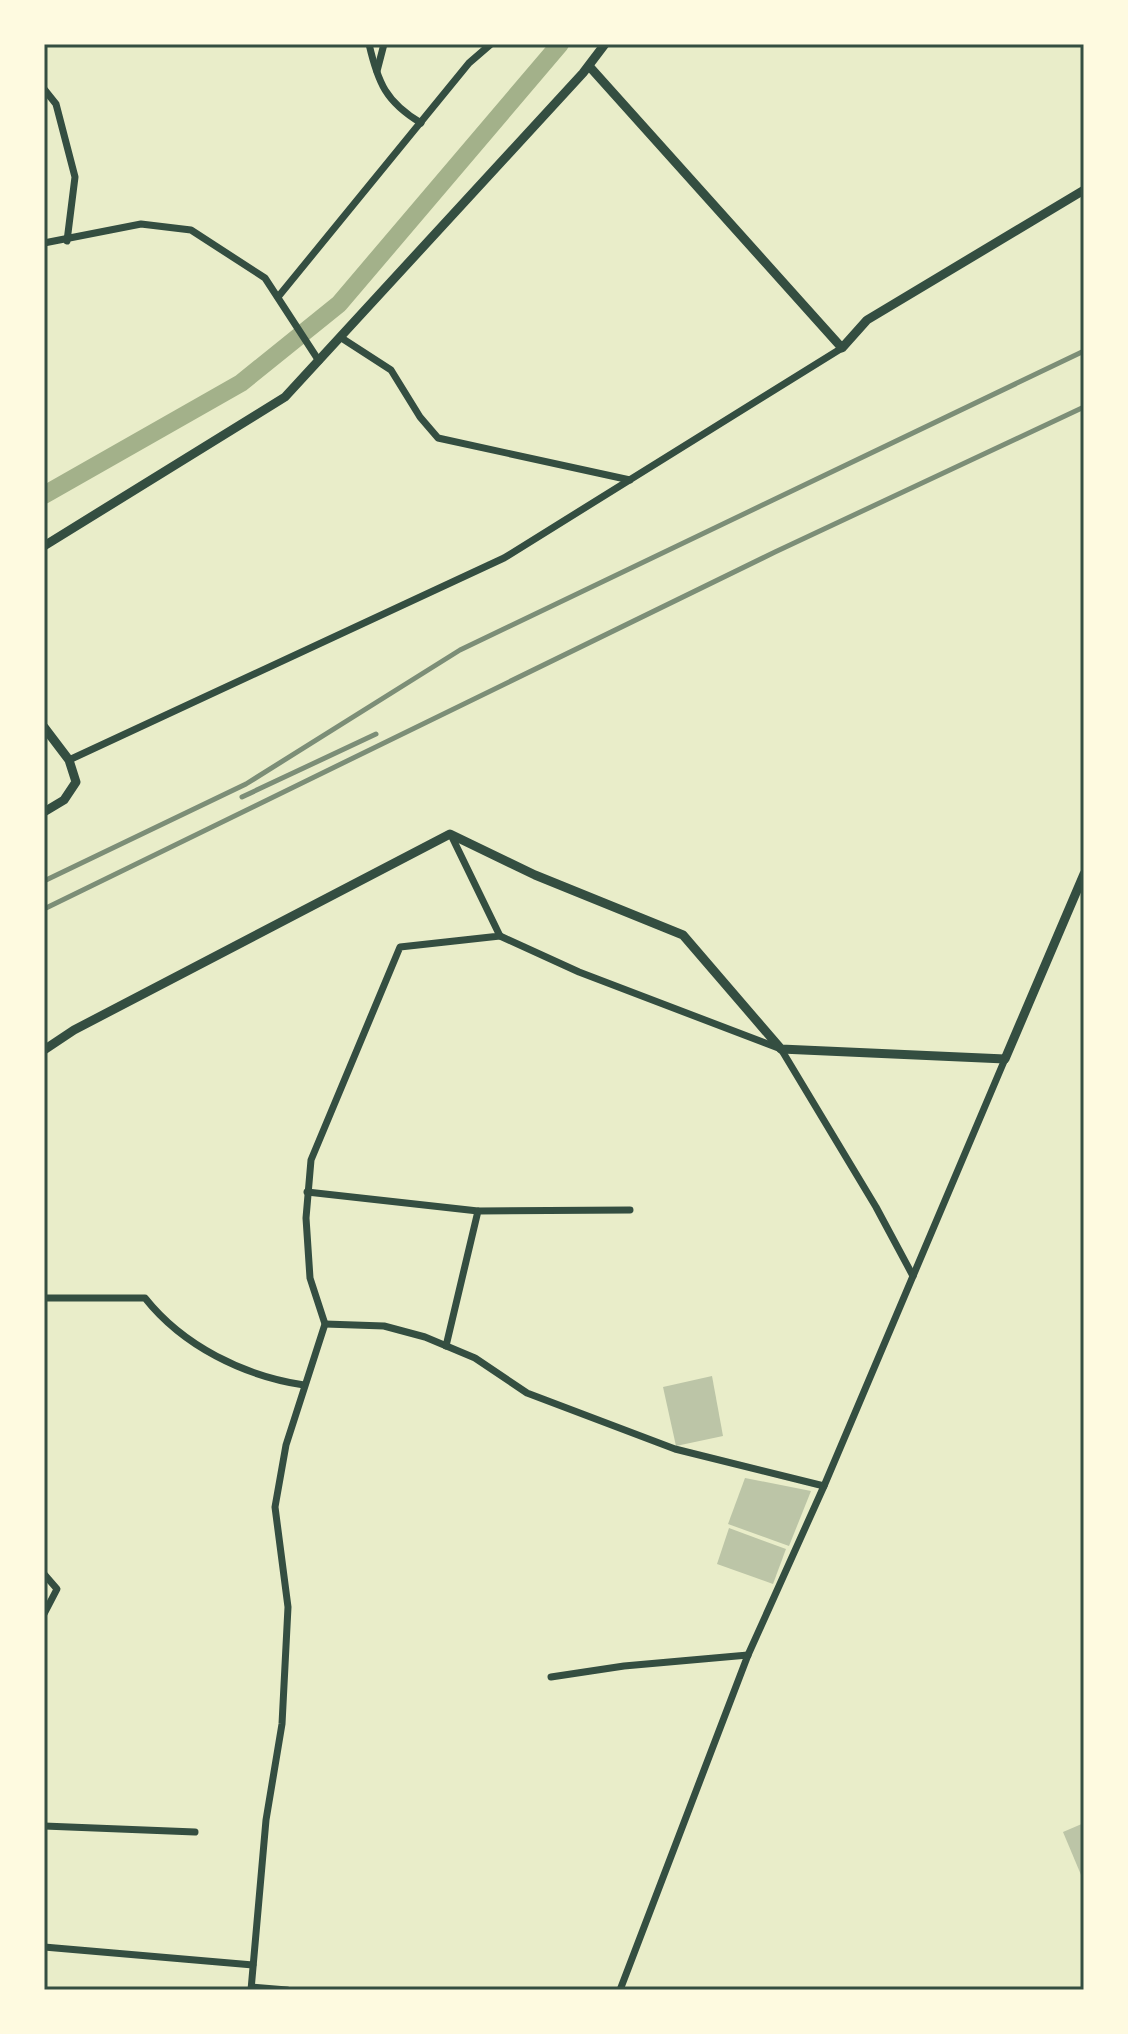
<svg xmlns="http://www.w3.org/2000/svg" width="1128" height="2034" font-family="'Varela Round',sans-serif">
	<rect width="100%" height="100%" fill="#e9edc9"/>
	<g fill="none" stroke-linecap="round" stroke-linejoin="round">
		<polyline stroke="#a3b18a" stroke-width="18" points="44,495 241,383 339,304 560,44"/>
	</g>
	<g fill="#bcc5a7">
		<polygon points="712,1376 723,1436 676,1446 663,1387"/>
		<polygon points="745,1478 811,1491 789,1546 728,1524"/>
		<polygon points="729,1528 786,1549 773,1584 717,1564"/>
		<polygon points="1084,1823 1084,1882 1063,1832"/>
	</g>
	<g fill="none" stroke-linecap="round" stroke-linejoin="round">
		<g stroke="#344e41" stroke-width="7">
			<path d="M369,44C378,83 386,102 421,123"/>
			<polyline points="377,71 384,44"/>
			<polyline points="44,89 56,104 75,177 67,241"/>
			<polyline points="44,243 141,224 191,230 265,278 319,361"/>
			<polyline points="278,297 469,63 491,44"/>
			<polyline points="340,337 391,370 420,417 438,438 630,480"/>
			<polyline points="69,760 504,558 842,348"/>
			<polyline points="500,936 579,972 781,1049 876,1207 913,1276"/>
			<polyline points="307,1192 478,1211"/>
			<path d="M44,1298H145C183,1346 244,1376 304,1385"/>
			<polyline points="325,1324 384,1326 425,1337 475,1358 527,1393 675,1449 824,1486"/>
			<polyline points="446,1346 478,1211 630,1210"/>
			<polyline points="44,1574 57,1589 44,1614"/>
			<polyline points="551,1677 624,1666 748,1655"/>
			<polyline points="44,1826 195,1832"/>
			<polyline points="44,1947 253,1965"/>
			<polyline points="252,1987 287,1990"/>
			<polyline points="251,1990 266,1820 282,1724 288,1607 275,1507 286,1445 325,1324 310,1278 306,1218 311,1160 400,947 500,936 451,835"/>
			<polyline points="620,1990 748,1655 824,1486 1005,1059"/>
		</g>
		<g stroke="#344e41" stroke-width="9">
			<polyline points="589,66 842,348 867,320 1084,190"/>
			<polyline points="44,546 285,397 583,73 605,44"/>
			<polyline points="44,727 69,760 76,782 64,800 44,812"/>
			<polyline points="44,1050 74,1030 450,834 535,875 683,935 781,1049 1005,1059 1084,874"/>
		</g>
		<g stroke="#7c8e77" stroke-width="5">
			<polyline points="242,797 376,734"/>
			<polyline points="44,881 246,784 460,650 1084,351"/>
			<polyline points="44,909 775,552 1084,407"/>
		</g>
	</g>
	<rect width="1128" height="2034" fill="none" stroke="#fefae0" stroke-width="92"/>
	<rect x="46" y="46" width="1036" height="1942" fill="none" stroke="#344e41" stroke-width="3"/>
</svg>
